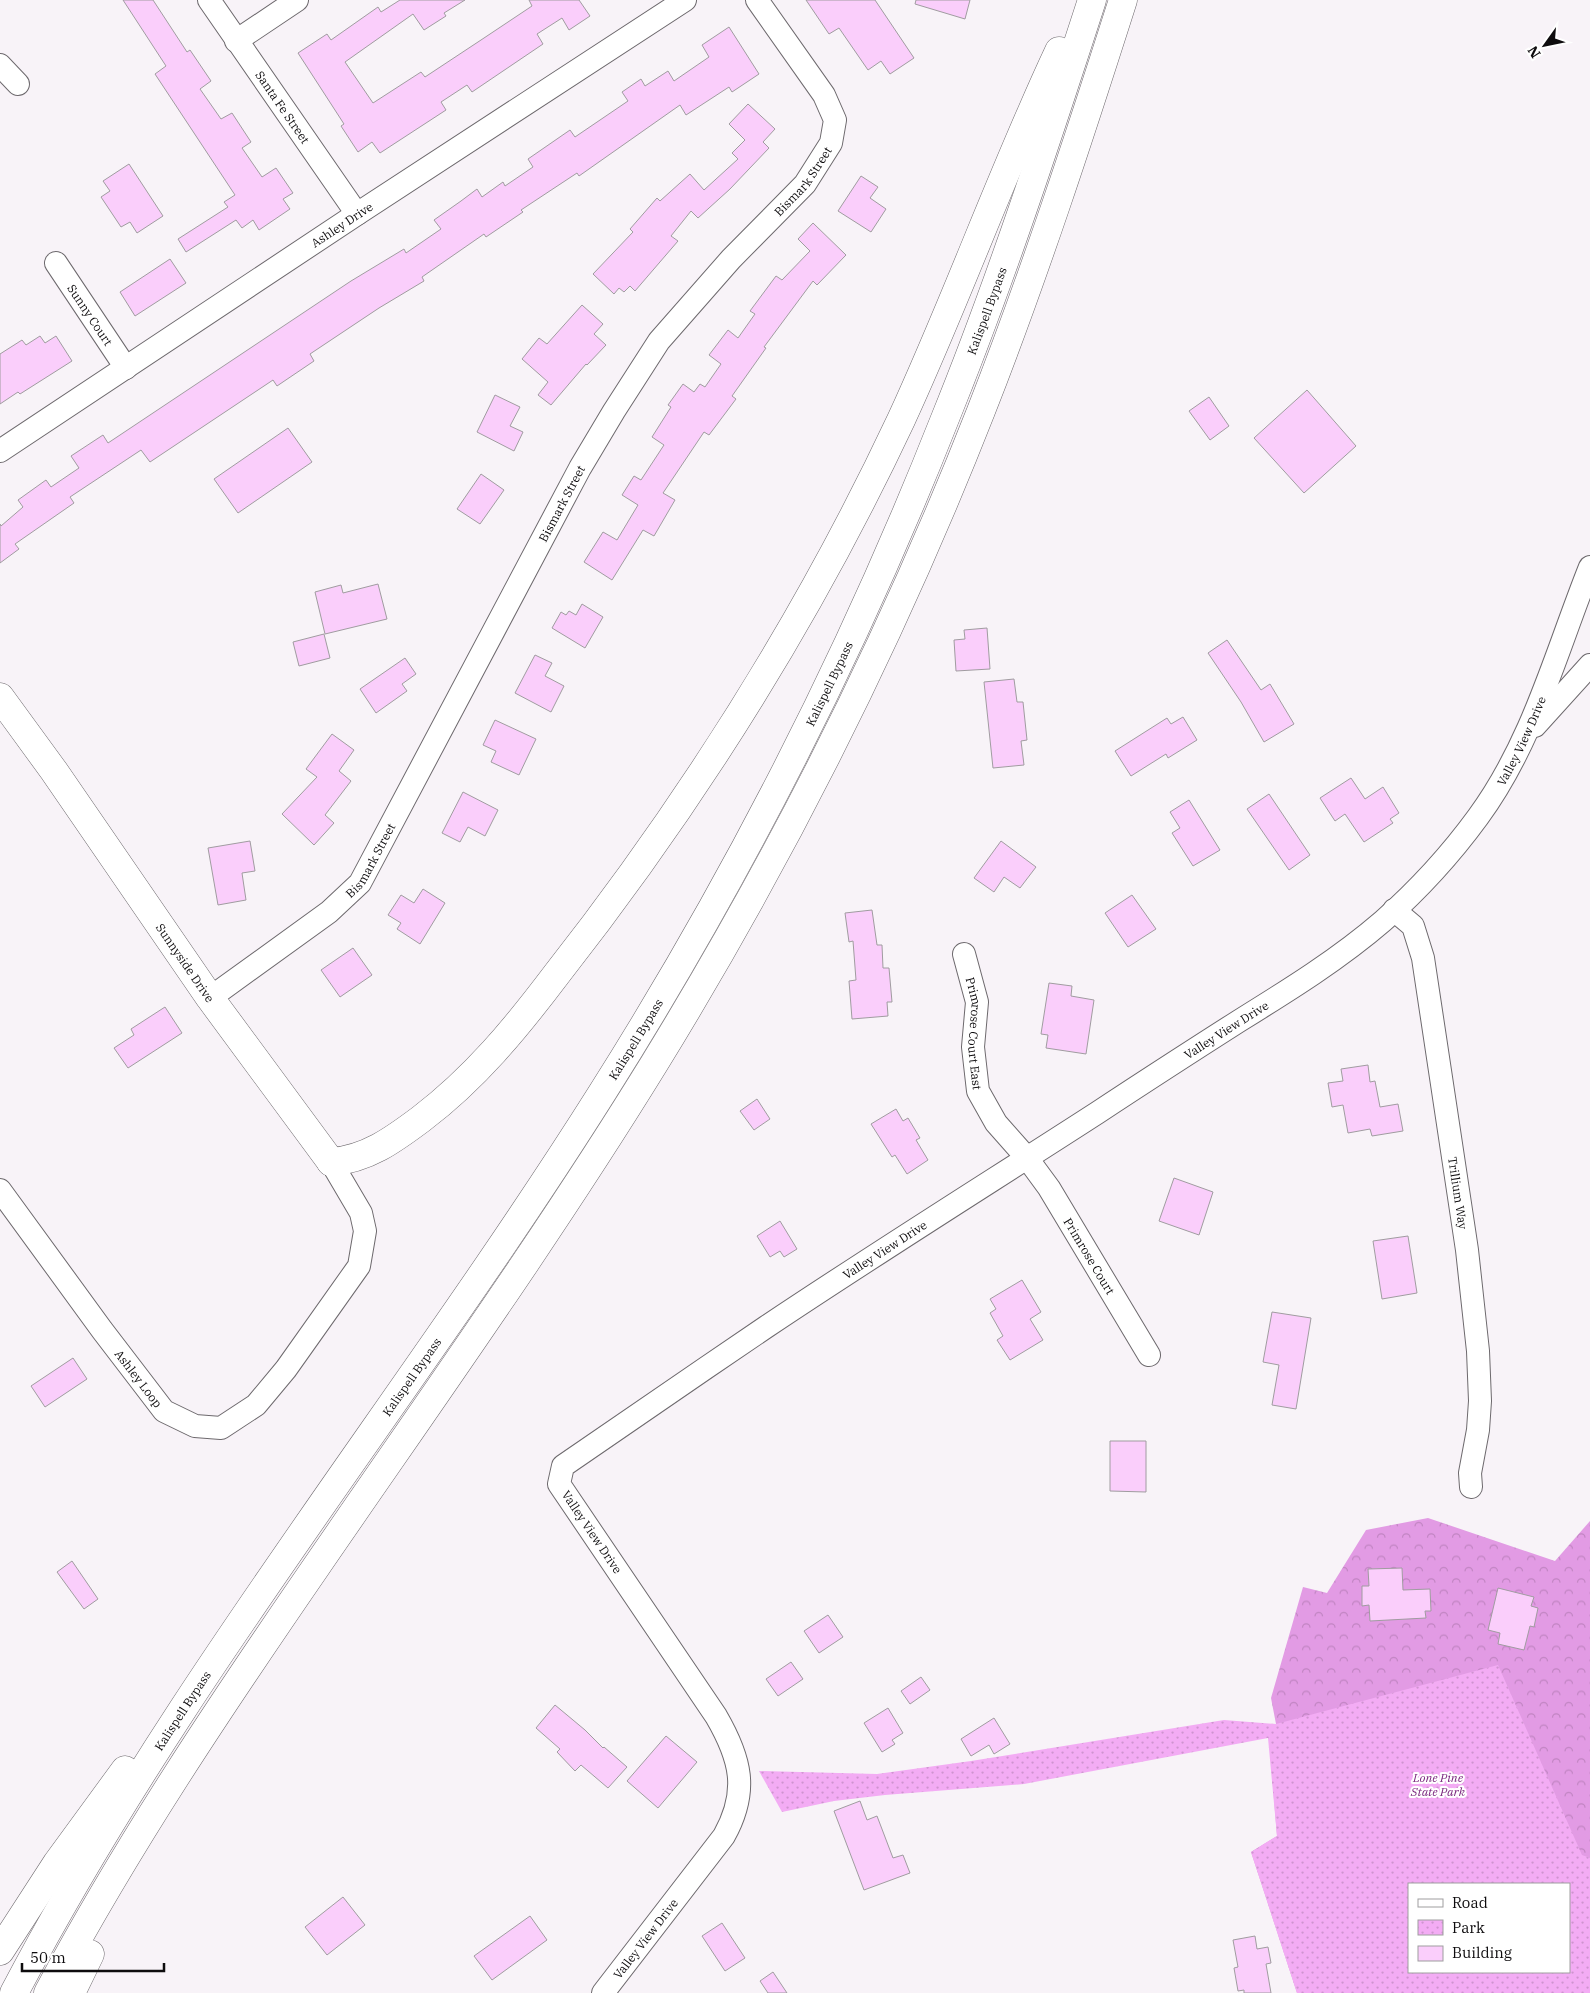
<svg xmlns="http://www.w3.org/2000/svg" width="1590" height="1993" font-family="'IBM Plex Serif',serif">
	<defs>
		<pattern id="forest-crowns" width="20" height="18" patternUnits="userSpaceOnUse" patternTransform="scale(1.25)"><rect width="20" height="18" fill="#e29be4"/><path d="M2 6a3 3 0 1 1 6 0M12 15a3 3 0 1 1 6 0" fill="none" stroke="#c184c2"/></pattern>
		<pattern id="park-dots" width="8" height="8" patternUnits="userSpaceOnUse" patternTransform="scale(1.25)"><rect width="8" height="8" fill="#f3acf4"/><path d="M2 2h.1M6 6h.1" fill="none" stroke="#cf93d0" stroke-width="1.8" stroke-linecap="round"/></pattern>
	</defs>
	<rect width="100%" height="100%" fill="#f8f3f8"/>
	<path fill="url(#forest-crowns)" fill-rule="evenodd" d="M1428,1518L1555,1561L1590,1521V1993H1297L1251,1852L1277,1836L1269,1738L1276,1724L1271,1698L1303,1587L1327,1593L1366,1530ZM1409,1884H1569V1972H1409Z"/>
	<path fill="url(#park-dots)" fill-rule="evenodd" d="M1498,1665L1582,1855L1590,1858V1993H1297L1251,1852L1277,1836L1268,1738L1024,1784L885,1795L834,1801L782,1812L759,1771L877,1774L971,1761L1224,1720L1276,1724ZM1409,1884H1569V1972H1409Z"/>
	<g fill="#facefb" stroke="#a09ca0">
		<polygon points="123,0 153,0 187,52 190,50 211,81 200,89 221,119 232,113 251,142 242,148 262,177 276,168 293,193 283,199 290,209 259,230 253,220 242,228 236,220 186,252 178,239 228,207 224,202 235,195 155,74 166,66"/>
		<polygon points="400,0 465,0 444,13 446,16 424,30 413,14 345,62 373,103 421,72 425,77 481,40 532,6 529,0 579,0 590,16 569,30 562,18 537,34 543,44 472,92 467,85 441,102 446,110 380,153 372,142 358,152 341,126 344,124 298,53 327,34 331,40 378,7 381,12"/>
		<polygon points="806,0 875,0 914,58 890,74 881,61 868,70 839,28 829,34"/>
		<polygon points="916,0 970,0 965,19 915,4"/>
		<polygon points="729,27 759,74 732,92 729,87 686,115 680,105 579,176 577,173 521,210 523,212 486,237 484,234 422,277 424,281 379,308 310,354 314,361 277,386 273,380 150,462 141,450 70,497 74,503 15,544 19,549 0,563 0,524 1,526 23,507 18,500 46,480 51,487 79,468 71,456 103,435 108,443 351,281 404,249 406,253 441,229 434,220 461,201 477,189 482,197 503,182 505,186 533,167 528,159 570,130 575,137 628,101 622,92 641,79 645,86 668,71 674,81 709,57 702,45"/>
		<polygon points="748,104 775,129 763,142 769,148 730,189 698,218 691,211 671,236 678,241 635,291 630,286 624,292 619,288 614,294 593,274 633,232 630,229 657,198 660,201 690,174 704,190 738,159 732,153 745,140 729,124"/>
		<polygon points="129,164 163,216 137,233 130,222 121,227 101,197 110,191 103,181"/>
		<polygon points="861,176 878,187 870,198 886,209 871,232 838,211"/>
		<polygon points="813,223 846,255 817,285 813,281 764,347 766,348 732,396 736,399 709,435 704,432 663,493 675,500 654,536 643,530 612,580 584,562 603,532 617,540 638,505 622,495 634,476 641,480 664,445 652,437 671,407 668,405 683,384 694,392 700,384 705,387 721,364 709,355 728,330 738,338 755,314 750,311 776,276 782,280 810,251 798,239"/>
		<polygon points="170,259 186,283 135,316 120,292"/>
		<polygon points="582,305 603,324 594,334 606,345 587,365 586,364 551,405 538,395 548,382 522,359 539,338 547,344"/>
		<polygon points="40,336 45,343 56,336 72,361 20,394 18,392 0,404 0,354 22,340 26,345"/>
		<polygon points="1307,390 1356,446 1304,493 1254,438"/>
		<polygon points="495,395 520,407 510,426 523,432 514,451 477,432"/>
		<polygon points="1209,397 1229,426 1210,440 1189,411"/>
		<polygon points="288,428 312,462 238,513 214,479"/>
		<polygon points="481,474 504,490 480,524 457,509"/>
		<polygon points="378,584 387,619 325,634 315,592 341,585 343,593"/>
		<polygon points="582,604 603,617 585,648 552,628 561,612 566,615 569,611 576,615"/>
		<polygon points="987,628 990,669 956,671 954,640 965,639 964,630"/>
		<polygon points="324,634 330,658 299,666 293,642"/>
		<polygon points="1227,640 1261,690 1270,684 1294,724 1264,742 1241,702 1208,653"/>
		<polygon points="535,655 552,663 545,676 564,686 551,712 515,693"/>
		<polygon points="405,658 416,674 402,684 407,691 376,713 360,689"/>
		<polygon points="1014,679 1017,702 1023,702 1027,740 1021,741 1024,765 993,768 984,682"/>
		<polygon points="1183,717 1197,740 1168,758 1166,754 1131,776 1115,751 1167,718 1171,724"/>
		<polygon points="495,720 536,739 519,775 491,762 496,751 483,745"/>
		<polygon points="332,734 354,750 339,771 351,781 325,815 334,823 314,845 282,814 317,777 306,769"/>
		<polygon points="1351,778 1365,799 1383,787 1399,813 1390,819 1393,823 1364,842 1345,814 1335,821 1320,798"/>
		<polygon points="463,792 498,810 485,836 468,827 460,842 442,833"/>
		<polygon points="1269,794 1310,855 1289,870 1247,809"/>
		<polygon points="1189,800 1220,850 1193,866 1172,833 1180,828 1170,812"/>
		<polygon points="250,841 255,871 242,873 246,900 218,905 208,848"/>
		<polygon points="1001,841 1036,867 1020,888 1004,877 994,892 974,878"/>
		<polygon points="423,889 445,903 420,944 397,929 401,923 388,915 401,895 414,903"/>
		<polygon points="1132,895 1156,929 1128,947 1105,913"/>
		<polygon points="872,910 877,945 882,945 883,968 889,968 892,1002 887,1002 888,1016 852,1019 849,981 856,980 853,941 849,942 845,913"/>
		<polygon points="353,948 372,975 340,997 321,970"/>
		<polygon points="1049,983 1072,986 1071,996 1094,1000 1086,1054 1046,1048 1048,1035 1041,1034"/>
		<polygon points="165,1007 182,1033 128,1068 114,1048 134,1035 131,1029"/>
		<polygon points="1368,1065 1370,1082 1375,1081 1380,1107 1398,1104 1403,1131 1372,1136 1370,1129 1348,1133 1343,1105 1332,1107 1328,1083 1343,1081 1341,1069"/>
		<polygon points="757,1099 770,1119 754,1130 740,1111"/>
		<polygon points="896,1109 903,1121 908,1118 920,1138 916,1140 928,1160 907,1174 895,1155 892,1157 871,1124"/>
		<polygon points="1174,1178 1213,1192 1199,1235 1159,1221"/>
		<polygon points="780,1221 797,1249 784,1257 780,1251 770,1257 757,1236"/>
		<polygon points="1408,1236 1417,1293 1382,1299 1373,1241"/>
		<polygon points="1022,1280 1041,1312 1030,1319 1043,1340 1010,1360 997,1340 1003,1336 990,1313 996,1309 990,1299"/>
		<polygon points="1272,1312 1311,1318 1296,1409 1272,1405 1279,1365 1263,1362"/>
		<polygon points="73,1358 87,1379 45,1407 31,1386"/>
		<polygon points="1110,1441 1146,1441 1146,1492 1110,1491"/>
		<polygon points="72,1561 98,1599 84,1609 57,1572"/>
		<polygon points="1402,1568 1403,1590 1430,1589 1431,1611 1425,1611 1426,1618 1370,1621 1369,1605 1362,1606 1362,1586 1369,1586 1368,1569"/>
		<polygon points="1498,1588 1534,1597 1531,1606 1538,1608 1534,1627 1530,1626 1524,1650 1498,1644 1500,1633 1488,1630"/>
		<polygon points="828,1615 843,1637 819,1653 804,1631"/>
		<polygon points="791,1662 803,1679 778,1696 766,1679"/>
		<polygon points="921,1677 930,1690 910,1704 901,1691"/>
		<polygon points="555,1705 585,1730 603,1748 604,1747 627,1767 608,1788 581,1765 575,1771 557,1752 560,1749 536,1728"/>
		<polygon points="888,1708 903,1733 892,1740 895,1744 882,1752 864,1723"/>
		<polygon points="994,1718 1010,1744 994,1754 989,1745 971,1756 961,1739"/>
		<polygon points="666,1736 697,1762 658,1808 627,1781"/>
		<polygon points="860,1801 867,1820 877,1816 893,1858 903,1855 910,1873 864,1890 834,1811"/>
		<polygon points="343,1897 365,1925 327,1955 305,1927"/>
		<polygon points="530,1916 547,1940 492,1980 474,1956"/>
		<polygon points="722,1923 745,1958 725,1971 702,1936"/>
		<polygon points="1255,1936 1257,1949 1268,1947 1271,1963 1266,1964 1271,1993 1244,1993 1244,1990 1238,1991 1234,1968 1238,1967 1233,1940"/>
		<polygon points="773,1972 787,1993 768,1993 760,1981"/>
	</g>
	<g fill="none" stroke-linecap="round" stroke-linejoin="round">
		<g stroke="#6d696d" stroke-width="24">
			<g id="street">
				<path id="s1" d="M209,0L357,214"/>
				<polyline points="236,41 297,0"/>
				<polyline points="0,65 18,84"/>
				<path id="s2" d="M56,263L126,368"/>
				<path id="s3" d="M0,451L357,214L685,0"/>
				<polyline points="1535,726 1590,665"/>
				<path id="s4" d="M1394,910L1413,926L1423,958L1467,1250L1478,1351L1480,1401L1478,1430L1470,1473L1471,1487"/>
				<path id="s5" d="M964,954L977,1002L973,1047L978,1091L996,1123L1027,1158L1049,1188L1149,1355"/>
				<path id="s6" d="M210,998L329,912L360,883L580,468L614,411L659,341L731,259L805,184L831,143L835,120L824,95L757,0"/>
				<path id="s7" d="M0,1190L102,1330L164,1411L195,1426L221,1428L256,1405L286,1369L359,1266L365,1231L361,1213L331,1162"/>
				<path id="s8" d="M603,1993L724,1836C749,1791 741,1759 716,1716L559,1484L563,1466C630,1420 698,1373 766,1327C875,1254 987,1184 1097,1113C1144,1082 1192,1051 1239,1021C1289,990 1339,959 1383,921C1418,890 1451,854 1478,817C1533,742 1556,652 1590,567"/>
			</g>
		</g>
		<g stroke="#6d696d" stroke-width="29">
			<g id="secondary">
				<path id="s9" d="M0,697L54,771L210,998L331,1162"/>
			</g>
		</g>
		<g stroke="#6d696d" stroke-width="29">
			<g id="highway">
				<path d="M331,1162C367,1159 393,1140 421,1119C475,1078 516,1028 556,975C691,803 808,618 901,420C957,299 1002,172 1059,51"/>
				<polyline points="0,1951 57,1863 125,1770"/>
				<path id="s10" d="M14,1993C181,1675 411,1396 602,1093C736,881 852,654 944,421C1000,283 1046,142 1092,0"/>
				<path d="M48,1993C127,1845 221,1705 316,1567C430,1401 548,1236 654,1064C780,859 893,635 981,411C1034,276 1079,138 1123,0"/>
				<polyline points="71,1993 90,1954"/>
			</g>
		</g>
		<use href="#street" stroke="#fff" stroke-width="22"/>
		<use href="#secondary" stroke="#fff" stroke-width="28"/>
		<use href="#highway" stroke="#fff" stroke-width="28"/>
	</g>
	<g text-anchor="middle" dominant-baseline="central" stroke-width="4" stroke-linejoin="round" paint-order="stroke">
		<g font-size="12" fill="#0e0c0e" stroke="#fff">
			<text stroke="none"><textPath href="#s1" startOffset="130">Santa Fe Street</textPath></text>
			<text stroke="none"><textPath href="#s6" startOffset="1024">Bismark Street</textPath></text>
			<text stroke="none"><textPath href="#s3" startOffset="410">Ashley Drive</textPath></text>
			<text stroke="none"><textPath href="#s10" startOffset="1949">Kalispell Bypass</textPath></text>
			<text stroke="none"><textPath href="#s2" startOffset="62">Sunny Court</textPath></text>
			<text stroke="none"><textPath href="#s6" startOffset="619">Bismark Street</textPath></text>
			<text stroke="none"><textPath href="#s10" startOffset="1544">Kalispell Bypass</textPath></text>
			<text stroke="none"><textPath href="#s8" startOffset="1838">Valley View Drive</textPath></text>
			<text stroke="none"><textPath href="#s6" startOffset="214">Bismark Street</textPath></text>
			<text stroke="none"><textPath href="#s9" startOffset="324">Sunnyside Drive</textPath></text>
			<text stroke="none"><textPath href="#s8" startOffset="1418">Valley View Drive</textPath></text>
			<text stroke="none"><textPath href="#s5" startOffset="81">Primrose Court East</textPath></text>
			<text stroke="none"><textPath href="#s10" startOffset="1139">Kalispell Bypass</textPath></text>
			<text stroke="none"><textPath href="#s4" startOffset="296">Trillium Way</textPath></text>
			<text stroke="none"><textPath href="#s8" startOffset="1012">Valley View Drive</textPath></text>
			<text stroke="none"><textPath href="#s5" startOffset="339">Primrose Court</textPath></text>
			<text stroke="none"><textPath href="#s10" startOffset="734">Kalispell Bypass</textPath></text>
			<text stroke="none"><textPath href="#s7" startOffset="234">Ashley Loop</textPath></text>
			<text transform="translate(592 1532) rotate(56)">Valley View Drive</text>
			<text stroke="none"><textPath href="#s10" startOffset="329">Kalispell Bypass</textPath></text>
			<text stroke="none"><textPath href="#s8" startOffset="69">Valley View Drive</textPath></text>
		</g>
		<g font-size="12" font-style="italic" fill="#7a277e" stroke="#fff">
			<text x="1438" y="1777">Lone Pine<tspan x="1438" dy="14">State Park</tspan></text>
		</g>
	</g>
	<rect x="1408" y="1883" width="162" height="90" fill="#ffffff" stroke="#9f9e9f"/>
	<rect x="1418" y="1899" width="25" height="8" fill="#ffffff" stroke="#9f9e9f"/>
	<text x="1452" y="1908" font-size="15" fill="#0e0c0e">Road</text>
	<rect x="1418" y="1920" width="25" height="15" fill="url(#park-dots)" stroke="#9f9e9f"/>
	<text x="1452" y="1933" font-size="15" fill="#0e0c0e">Park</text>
	<rect x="1418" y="1946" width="25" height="15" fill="#facefb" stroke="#9f9e9f"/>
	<text x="1452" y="1958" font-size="15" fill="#0e0c0e">Building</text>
	<g transform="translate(1545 45) rotate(237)" stroke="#ffffff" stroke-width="4" paint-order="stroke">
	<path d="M0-4L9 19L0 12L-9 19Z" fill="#0e0c0e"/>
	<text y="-8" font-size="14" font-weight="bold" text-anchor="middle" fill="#0e0c0e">N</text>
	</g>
	<path d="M22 1963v8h142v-8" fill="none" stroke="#0e0c0e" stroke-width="2.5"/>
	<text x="30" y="1963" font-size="15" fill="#0e0c0e" stroke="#ffffff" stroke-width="4" paint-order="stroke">50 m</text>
</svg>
